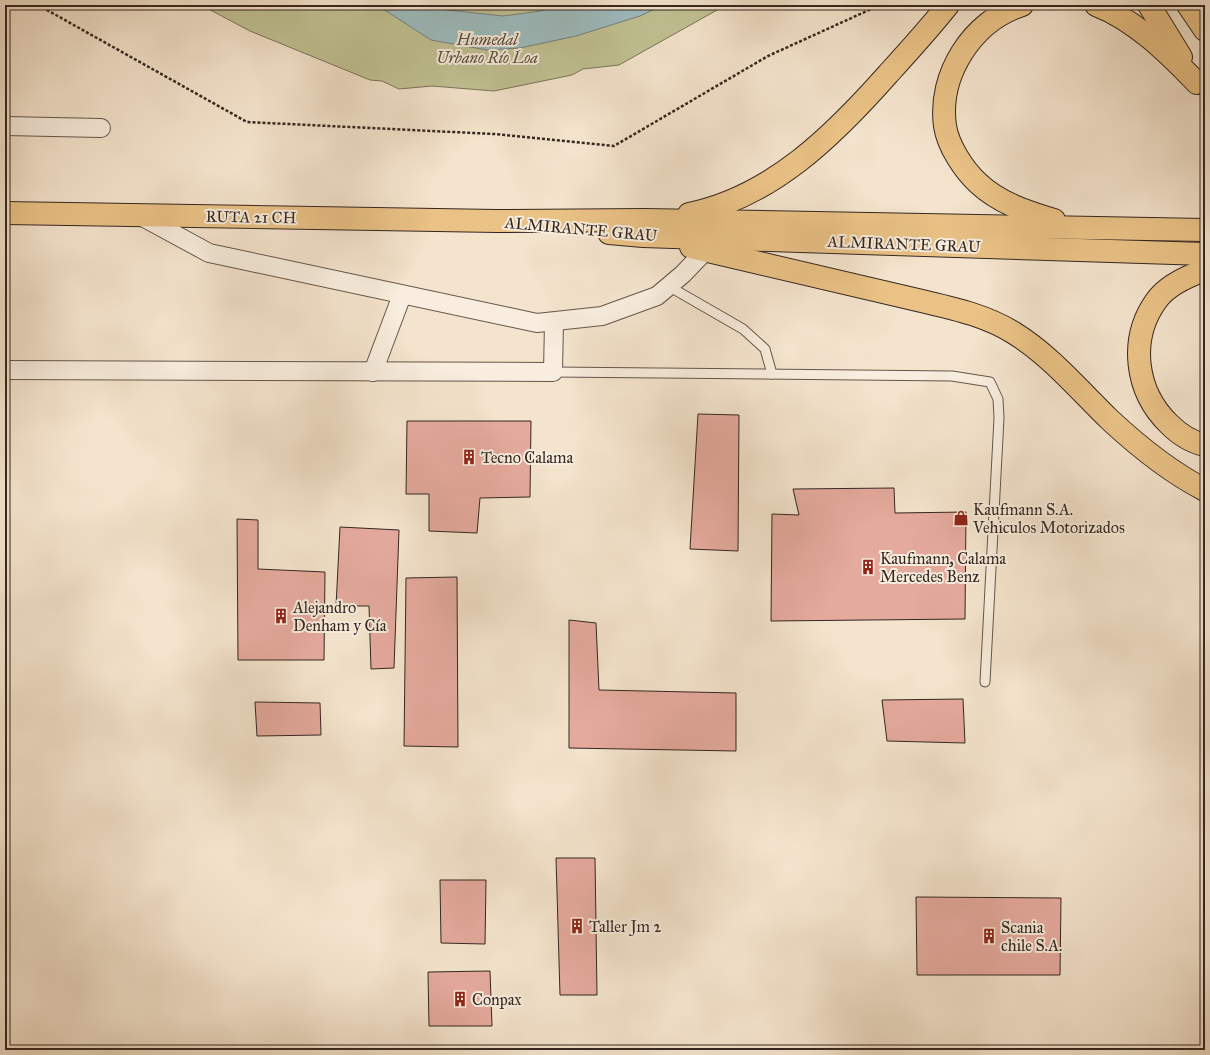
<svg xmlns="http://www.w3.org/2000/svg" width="1210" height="1055" font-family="'IM FELL Great Primer',serif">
	<rect width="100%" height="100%" fill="#f4e4cd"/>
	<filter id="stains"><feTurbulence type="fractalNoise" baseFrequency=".005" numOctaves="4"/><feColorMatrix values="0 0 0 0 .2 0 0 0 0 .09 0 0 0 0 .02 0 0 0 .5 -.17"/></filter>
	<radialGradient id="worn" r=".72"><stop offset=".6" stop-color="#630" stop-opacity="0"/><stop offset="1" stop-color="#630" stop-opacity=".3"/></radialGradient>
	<polygon fill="#c1c294" stroke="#7a745a" points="201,5 726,5 619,65 583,69 572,75 494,91 432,86 399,89 382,81 370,80 250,31"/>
	<polygon fill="#9ebdc0" stroke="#748180" points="377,5 402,5 503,16 541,11 564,5 663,5 640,16 576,36 520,48 487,50 431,40"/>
	<g fill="#e5aa9e" stroke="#342720">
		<polygon points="698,414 739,415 738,551 690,549"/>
		<polygon points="407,421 531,421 530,497 480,498 477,533 429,531 429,494 406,494"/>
		<polygon points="894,488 895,513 966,512 965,619 771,621 772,514 799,515 793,489"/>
		<polygon points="237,519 258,520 258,569 325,572 324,660 238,660"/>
		<polygon points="340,527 399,530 394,668 371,669 369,606 336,606"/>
		<polygon points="457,577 458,747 404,746 406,578"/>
		<polygon points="569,620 596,623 599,690 736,693 736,751 569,748"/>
		<polygon points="963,699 965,743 887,741 882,700"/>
		<polygon points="255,702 320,703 321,735 257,736"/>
		<polygon points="556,858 595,858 597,995 560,995"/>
		<polygon points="440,880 486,880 485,944 441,943"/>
		<polygon points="916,897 1061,898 1060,975 917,975"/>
		<polygon points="490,971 492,1026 429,1026 428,972"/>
	</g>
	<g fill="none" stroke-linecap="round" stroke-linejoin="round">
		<g stroke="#64564b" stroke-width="11">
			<g id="service">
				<polyline points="670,287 743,329 765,349 772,374"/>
				<polyline points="553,372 952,376 990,382 998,399 999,418 985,682"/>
			</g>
		</g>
		<g stroke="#64564b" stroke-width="20">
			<g id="minor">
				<polyline points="5,126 101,128"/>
				<polyline points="139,215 209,253 537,323 602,316 657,296 683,274 705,251"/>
				<polyline points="5,370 553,372 554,322"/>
				<polyline points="373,372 402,295"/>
			</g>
		</g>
		<g stroke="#342720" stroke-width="24">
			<g id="trunk">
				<path d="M1022,5C972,21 938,75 945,126C948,146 964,170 978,183C999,203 1027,212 1054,220"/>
				<path d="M1096,5C1135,20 1168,53 1197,83"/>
				<polyline points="1149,5 1181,57"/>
				<polyline points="1188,5 1205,30"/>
				<polyline points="5,213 497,221 645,220 1205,230"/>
				<path d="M689,214C772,197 834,135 888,74C908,52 929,29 948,5"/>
				<polyline points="609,233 643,236 1205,254"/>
				<path d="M691,247L926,302C956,309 987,316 1014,333C1051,356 1079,390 1110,420C1139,447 1170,472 1205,490"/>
				<path d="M1205,270C1188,276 1167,285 1156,301C1129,339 1135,391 1169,424C1179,434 1191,442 1205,445"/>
			</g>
		</g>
		<polyline stroke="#342720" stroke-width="2.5" stroke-dasharray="3 2" stroke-linecap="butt" points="38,5 247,122 494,134 614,146 768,56 869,10 876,5"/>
		<use href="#service" stroke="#f8edde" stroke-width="9"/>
		<use href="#minor" stroke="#f8edde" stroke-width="18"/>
		<use href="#trunk" stroke="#eac286" stroke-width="22"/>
	</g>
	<defs>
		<g id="building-bare" transform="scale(1.2)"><path d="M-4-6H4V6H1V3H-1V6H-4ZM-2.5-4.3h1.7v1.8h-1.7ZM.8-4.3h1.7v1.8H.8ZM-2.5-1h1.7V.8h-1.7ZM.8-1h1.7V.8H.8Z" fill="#8f2418" stroke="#f8edde" stroke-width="2.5" paint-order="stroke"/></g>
		<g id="shop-bare" transform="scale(1.2)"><path d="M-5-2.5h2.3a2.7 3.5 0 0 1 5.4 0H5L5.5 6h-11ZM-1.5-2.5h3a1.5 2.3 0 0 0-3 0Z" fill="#8f2418" stroke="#f8edde" stroke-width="2.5" paint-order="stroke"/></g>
	</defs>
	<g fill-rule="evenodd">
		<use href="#building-bare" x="469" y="457"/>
		<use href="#shop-bare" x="961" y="518"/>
		<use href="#building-bare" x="868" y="567"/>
		<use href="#building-bare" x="281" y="616"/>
		<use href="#building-bare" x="577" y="926"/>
		<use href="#building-bare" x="989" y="936"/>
		<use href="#building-bare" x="460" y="999"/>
	</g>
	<g text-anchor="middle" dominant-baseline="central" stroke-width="4" stroke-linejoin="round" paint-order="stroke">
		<g font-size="16" font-style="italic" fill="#574e3d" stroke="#f8edde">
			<text x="487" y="39">Humedal<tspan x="487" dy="18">Urbano Río Loa</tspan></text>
		</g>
		<g font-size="16" fill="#342720" stroke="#f8edde">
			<text transform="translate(251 217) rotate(1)">RUTA 21 CH</text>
			<text transform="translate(581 229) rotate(5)">ALMIRANTE GRAU</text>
			<text transform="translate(904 244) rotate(2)">ALMIRANTE GRAU</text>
		</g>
		<g font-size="16" fill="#342720" stroke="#f8edde" text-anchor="start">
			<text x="481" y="457">Tecno Calama</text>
			<text x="973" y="509">Kaufmann S.A.<tspan x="973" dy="18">Vehiculos Motorizados</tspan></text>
			<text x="880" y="558">Kaufmann, Calama<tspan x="880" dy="18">Mercedes Benz</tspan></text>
			<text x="293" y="607">Alejandro<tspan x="293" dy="18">Denham y Cía</tspan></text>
			<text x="589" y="926">Taller Jm 2</text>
			<text x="1001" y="927">Scania<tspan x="1001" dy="18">chile S.A.</tspan></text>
			<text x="472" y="999">Conpax</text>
		</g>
	</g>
	<rect width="1210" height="1055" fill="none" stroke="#f4e4cd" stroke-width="20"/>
	<rect x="6" y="6" width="1198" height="1043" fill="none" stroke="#342720" stroke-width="2"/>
	<rect x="10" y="10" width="1190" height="1035" fill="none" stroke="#342720"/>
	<rect width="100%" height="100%" filter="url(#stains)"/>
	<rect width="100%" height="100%" fill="url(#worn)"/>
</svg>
